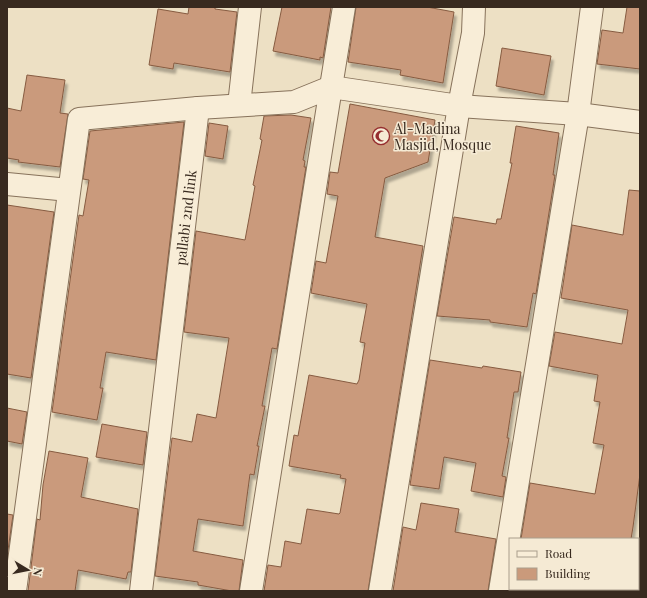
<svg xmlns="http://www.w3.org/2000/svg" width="647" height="598" font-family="'Playfair Display',serif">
	<defs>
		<filter id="shadow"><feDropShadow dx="2.5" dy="4.5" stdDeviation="1" flood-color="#0004"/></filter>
	</defs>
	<rect width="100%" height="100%" fill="#ede0c4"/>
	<g fill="#ca9a7b" stroke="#865b41" filter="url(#shadow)">
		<polygon points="189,7 215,7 215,9 237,12 230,72 174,63 173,69 149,65 158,9 188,14"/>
		<polygon points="282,7 331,7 323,58 320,57 320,60 273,51"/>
		<polygon points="356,7 427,7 454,12 443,83 400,75 401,70 348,62"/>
		<polygon points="627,7 640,7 640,69 597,64 602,30 623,33"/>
		<polygon points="502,48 551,56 544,95 496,86"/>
		<polygon points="27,75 65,80 60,113 68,114 60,167 18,162 19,160 7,158 7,108 21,111"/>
		<polygon points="350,104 435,120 428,162 385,178 375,237 423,246 368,591 264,591 268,565 281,567 285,541 301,544 307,509 339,514 340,513 346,479 340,478 341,475 289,466 294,435 298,436 309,375 357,384 359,380 365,343 360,342 367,304 311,293 316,261 326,263 338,196 327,194 330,172 338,173"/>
		<polygon points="291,115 311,118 303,160 305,161 304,167 306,167 277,349 272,348 262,406 265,406 257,446 259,446 254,475 250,474 243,526 198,519 193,551 243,560 239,591 232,591 198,585 198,582 155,576 172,438 192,442 197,414 216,418 229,338 184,332 196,231 245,240 255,186 253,185 262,140 260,139 264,116"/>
		<polygon points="184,122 156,360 106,352 100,388 103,388 97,420 52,412 79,215 83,216 89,180 83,179 90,131"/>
		<polygon points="209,123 228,126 223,159 205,156"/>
		<polygon points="516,126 559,133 553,175 555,175 536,294 533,293 527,327 490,322 490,320 437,316 454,217 496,224 497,219 501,219 512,163 510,163"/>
		<polygon points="629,190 640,191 640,474 633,527 631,539 521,539 530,483 595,494 604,445 593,443 600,402 594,401 598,375 549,366 555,332 622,344 628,310 561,298 572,225 623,235"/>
		<polygon points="7,205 54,212 31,378 7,374"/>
		<polygon points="430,360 482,368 483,366 521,372 518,392 514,392 507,438 509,438 502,476 506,477 503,497 471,491 476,463 444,457 439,489 410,485"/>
		<polygon points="7,408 27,412 22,444 7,441"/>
		<polygon points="102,424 147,432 143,465 96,457"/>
		<polygon points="49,451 88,458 81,497 138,509 131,572 128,572 126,579 78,570 75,591 28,591 37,519 40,520 43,485"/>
		<polygon points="421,503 459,509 455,532 496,539 488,591 393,591 403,527 416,530"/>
		<polygon points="7,514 13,515 7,557"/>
	</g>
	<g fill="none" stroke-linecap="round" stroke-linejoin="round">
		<g stroke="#87725b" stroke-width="24">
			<g id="minor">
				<polyline points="239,105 250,7"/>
				<polyline points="7,184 69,190"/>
				<polyline points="15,591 79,119 198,108 294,102 331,87 459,106 578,114 640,122"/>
				<path id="s1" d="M141,591L198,108"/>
				<polyline points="251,591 331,87 344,7"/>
				<polyline points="380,591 459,106 473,33 474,7"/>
				<polyline points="500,591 578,114 592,7"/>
			</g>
		</g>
		<use href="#minor" stroke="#f8edd7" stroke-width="22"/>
	</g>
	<defs>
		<g id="mosque-ring" transform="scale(0.9)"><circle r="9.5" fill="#f5ead4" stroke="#952d2f" stroke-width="1.5"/><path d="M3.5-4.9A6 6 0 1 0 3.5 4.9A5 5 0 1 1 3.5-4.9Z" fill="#952d2f"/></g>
	</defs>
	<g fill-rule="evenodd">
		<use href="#mosque-ring" x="381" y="136"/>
	</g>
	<g text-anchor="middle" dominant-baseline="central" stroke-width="3" stroke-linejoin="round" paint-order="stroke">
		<g font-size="14" fill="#382a1f" stroke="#f5ead4" text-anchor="start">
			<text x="394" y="128">Al-Madina<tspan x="394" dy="16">Masjid, Mosque</tspan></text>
		</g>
		<g font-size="14" fill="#382a1f" stroke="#f5ead4">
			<text stroke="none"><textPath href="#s1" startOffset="376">pallabi 2nd link</textPath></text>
		</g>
	</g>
	<rect width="647" height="598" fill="none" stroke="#382a1f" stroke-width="16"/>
	<rect x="509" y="538" width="130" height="52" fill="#f5ead4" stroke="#a99d8c"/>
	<rect x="517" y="551" width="20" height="6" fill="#f8edd7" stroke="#a99d8c"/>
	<text x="545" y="558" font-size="12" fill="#382a1f">Road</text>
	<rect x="517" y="568" width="20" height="12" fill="#ca9a7b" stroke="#a99d8c"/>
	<text x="545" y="578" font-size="12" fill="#382a1f">Building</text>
	<g transform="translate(28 570) rotate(100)" stroke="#f5ead4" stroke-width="3" paint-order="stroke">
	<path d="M0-3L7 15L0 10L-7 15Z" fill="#382a1f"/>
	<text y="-6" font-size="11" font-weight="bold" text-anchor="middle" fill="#382a1f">N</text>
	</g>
</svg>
